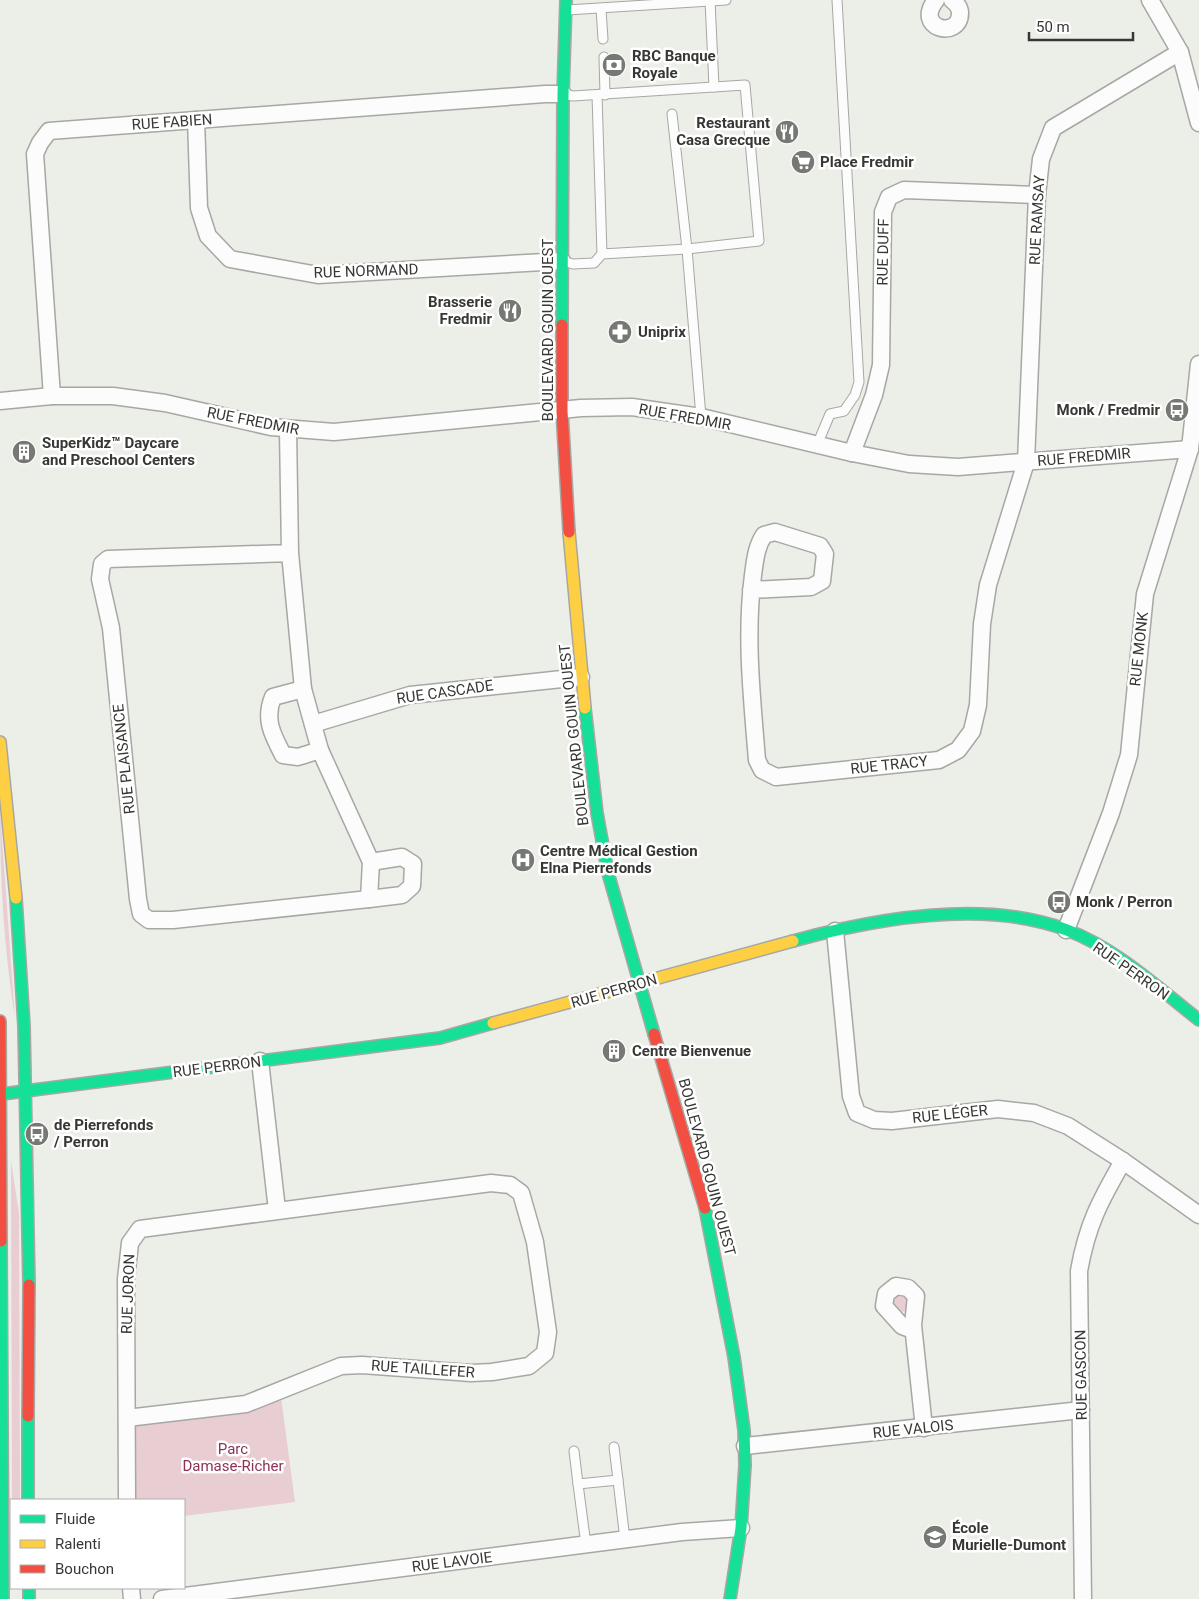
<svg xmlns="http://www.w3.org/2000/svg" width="1199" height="1599" font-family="Roboto,sans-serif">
	<rect width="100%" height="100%" fill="#eceee8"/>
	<g fill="#e8cdd3">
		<path d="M0,811L15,1018C4,949 0,881 0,811Z"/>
		<polygon points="11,1161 19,1214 20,1500 12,1500"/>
		<polygon points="900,1294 905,1297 907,1301 905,1311 902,1312 893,1303 895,1297"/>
		<polygon points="280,1390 295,1502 184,1516 184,1500 127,1500 127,1418"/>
	</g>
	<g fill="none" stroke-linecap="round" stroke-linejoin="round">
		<g stroke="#a7a8a4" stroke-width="11">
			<g id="lane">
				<polyline points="710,0 714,87"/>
				<polyline points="601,9 603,39"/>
				<polyline points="567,10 726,0"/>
				<polyline points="604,57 605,95"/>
				<polyline points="563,94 573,96 745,85 759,241 687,249 602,254 594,263 573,264 563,261"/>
				<polyline points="597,95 602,254"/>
				<polyline points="672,114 687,249 701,417"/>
				<polyline points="817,445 830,414 844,411 855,395 859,382 837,0"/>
				<polyline points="614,1447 618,1480"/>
				<polyline points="574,1451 578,1484"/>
				<polyline points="586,1545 578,1484 618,1480 625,1540"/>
			</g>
		</g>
		<g stroke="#a7a8a4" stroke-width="19">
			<g id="street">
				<path d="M936,0C913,29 960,40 960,13C960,7 956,3 952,0"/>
				<polyline points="1150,0 1180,52 1199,123"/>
				<polyline points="196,120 199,208 208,236 230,259 318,275 562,261"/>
				<polyline points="52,396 35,154 40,143 49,131 545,94 563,94"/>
				<polyline points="0,401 52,396 113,396 165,403 271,427 334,432 581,408 632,407 701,417 852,453 909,464 958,467 1190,449"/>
				<polyline points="288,430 290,553 303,689 320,750 371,862 369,899 173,920 149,920 141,914 138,899 111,628 100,579 102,564 108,559 290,553"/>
				<polyline points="852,453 874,395 881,365 883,212 889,197 904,190 1037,195"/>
				<path d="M751,590L811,587L822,581L825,554L820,546L775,532L764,535C756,547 755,561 753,575C745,637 752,698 757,760L762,770L776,777L939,760L958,750L972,731L978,705L982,624L988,585L1026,462L1037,195L1041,159L1053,128L1180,52"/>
				<path d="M303,689L273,697C264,719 272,734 283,755L298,757L320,750"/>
				<polyline points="313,724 410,695 581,677"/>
				<polyline points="369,899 402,895 412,886 413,864 402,857 371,862"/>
				<polyline points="1066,930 1111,813 1129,755 1145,594 1190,449 1199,364"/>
				<polyline points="835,931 851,1096 857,1113 874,1120 892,1121 998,1109 1034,1113 1068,1126 1123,1161 1199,1215"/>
				<polyline points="260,1061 277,1210"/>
				<polyline points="913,1330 902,1326 884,1306 886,1294 896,1286 908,1288 916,1296 913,1325 924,1428"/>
				<polyline points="127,1418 246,1404 341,1366 362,1365 471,1373 492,1372 529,1366 545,1353 548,1332 535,1242 521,1193 510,1185 491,1183 140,1229 130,1243 126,1279 127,1500"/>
				<polyline points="745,1446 1081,1410"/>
				<polyline points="131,1588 132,1599"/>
				<polyline points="162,1599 682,1532 741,1528"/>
				<path d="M1083,1599L1079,1271C1087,1225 1100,1201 1123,1161"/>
			</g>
		</g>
		<g stroke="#a7a8a4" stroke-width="14">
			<g id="fast">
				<polyline points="562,325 563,94 566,0"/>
				<polyline points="585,708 597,813 608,873 654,1034"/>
				<polyline points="16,898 24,1026 29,1285"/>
				<path d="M793,941C874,919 986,899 1067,930C1117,949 1158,988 1199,1020"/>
				<polyline points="2,1094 440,1038 493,1023"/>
				<polyline points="705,1208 734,1357 744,1430 745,1465 741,1528 730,1599"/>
				<polyline points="1,1241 3,1599"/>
				<polyline points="28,1500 28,1416"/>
				<polyline points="29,1588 29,1599"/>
			</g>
		</g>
		<g stroke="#a7a8a4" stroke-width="14">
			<g id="slow">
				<polyline points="569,532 585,708"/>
				<polyline points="0,742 16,898"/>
				<polyline points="493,1023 793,941"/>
			</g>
		</g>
		<g stroke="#a7a8a4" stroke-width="14">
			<g id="jam">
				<polyline points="562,325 562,411 569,532"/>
				<polyline points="0,1021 1,1241"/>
				<polyline points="654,1034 705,1208"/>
				<polyline points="28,1416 29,1285"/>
			</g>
		</g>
		<use href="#lane" stroke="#fcfcfc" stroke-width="9"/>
		<use href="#street" stroke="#fcfcfc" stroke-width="16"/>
		<use href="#fast" stroke="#16e098" stroke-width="11"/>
		<use href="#slow" stroke="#ffcf43" stroke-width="11"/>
		<use href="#jam" stroke="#f24e42" stroke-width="11"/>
	</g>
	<defs>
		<g id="bank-disc" transform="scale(1.25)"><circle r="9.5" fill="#767873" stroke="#fff"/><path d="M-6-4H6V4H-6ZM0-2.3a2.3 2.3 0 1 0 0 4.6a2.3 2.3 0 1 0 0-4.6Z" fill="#fff"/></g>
		<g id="restaurant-disc" transform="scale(1.25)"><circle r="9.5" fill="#767873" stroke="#fff"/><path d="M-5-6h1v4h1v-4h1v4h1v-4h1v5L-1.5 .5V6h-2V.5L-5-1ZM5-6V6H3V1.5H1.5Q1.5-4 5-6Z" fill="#fff"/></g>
		<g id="supermarket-disc" transform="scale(1.25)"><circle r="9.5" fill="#767873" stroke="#fff"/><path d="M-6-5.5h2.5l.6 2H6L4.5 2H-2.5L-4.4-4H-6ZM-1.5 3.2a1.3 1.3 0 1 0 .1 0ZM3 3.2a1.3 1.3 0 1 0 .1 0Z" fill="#fff"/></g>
		<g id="pharmacy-disc" transform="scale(1.25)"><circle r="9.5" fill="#767873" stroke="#fff"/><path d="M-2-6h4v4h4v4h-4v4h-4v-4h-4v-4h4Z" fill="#fff"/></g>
		<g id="bus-disc" transform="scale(1.25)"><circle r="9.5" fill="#767873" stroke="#fff"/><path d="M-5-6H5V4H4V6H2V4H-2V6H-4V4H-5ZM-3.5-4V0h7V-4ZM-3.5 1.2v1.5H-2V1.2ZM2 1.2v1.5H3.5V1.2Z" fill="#fff"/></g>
		<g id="building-disc" transform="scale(1.25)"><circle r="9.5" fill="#767873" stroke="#fff"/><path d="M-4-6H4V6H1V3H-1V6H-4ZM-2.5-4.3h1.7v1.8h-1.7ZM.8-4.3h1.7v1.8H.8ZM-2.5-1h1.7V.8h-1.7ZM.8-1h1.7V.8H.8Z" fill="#fff"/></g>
		<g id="hospital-disc" transform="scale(1.25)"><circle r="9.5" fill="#767873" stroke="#fff"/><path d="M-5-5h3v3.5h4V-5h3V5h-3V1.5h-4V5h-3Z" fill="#fff"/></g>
		<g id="school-disc" transform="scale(1.25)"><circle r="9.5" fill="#767873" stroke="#fff"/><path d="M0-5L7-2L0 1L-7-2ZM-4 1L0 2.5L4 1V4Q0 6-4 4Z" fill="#fff"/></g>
	</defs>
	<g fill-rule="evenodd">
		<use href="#bank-disc" x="614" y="65"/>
		<use href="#restaurant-disc" x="787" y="132"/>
		<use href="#supermarket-disc" x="803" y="162"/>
		<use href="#restaurant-disc" x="510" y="311"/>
		<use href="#pharmacy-disc" x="620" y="332"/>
		<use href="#bus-disc" x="1177" y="410"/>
		<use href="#building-disc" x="24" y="452"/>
		<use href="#hospital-disc" x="523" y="860"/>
		<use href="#bus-disc" x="1059" y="902"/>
		<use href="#building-disc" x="614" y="1051"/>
		<use href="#bus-disc" x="37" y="1134"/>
		<use href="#school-disc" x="935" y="1537"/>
	</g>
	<g text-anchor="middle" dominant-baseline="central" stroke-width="5" stroke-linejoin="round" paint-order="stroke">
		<g font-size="15" font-weight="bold" fill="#373834" stroke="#fff" text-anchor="start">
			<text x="632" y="56">RBC Banque<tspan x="632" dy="17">Royale</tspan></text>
			<text x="770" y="123" text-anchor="end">Restaurant<tspan x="770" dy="17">Casa Grecque</tspan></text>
			<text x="820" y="162">Place Fredmir</text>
			<text x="492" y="302" text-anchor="end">Brasserie<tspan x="492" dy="17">Fredmir</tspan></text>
			<text x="638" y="332">Uniprix</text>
			<text x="1160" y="410" text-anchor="end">Monk / Fredmir</text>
			<text x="42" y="443">SuperKidz™ Daycare<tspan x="42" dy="17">and Preschool Centers</tspan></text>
			<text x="540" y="851">Centre Médical Gestion<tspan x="540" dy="17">Elna Pierrefonds</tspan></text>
			<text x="1076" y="902">Monk / Perron</text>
			<text x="632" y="1051">Centre Bienvenue</text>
			<text x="54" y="1125">de Pierrefonds<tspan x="54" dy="17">/ Perron</tspan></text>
			<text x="952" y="1528">École<tspan x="952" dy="17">Murielle-Dumont</tspan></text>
		</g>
		<g font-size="15" fill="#373834" stroke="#fff">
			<text transform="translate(172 122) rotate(-4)">RUE FABIEN</text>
			<text transform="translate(1037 220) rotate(-87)">RUE RAMSAY</text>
			<text transform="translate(883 252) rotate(-89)">RUE DUFF</text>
			<text transform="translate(366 271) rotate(-2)">RUE NORMAND</text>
			<text transform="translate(548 330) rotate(-90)">BOULEVARD GOUIN OUEST</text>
			<text transform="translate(685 417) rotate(10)">RUE FREDMIR</text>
			<text transform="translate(253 421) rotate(11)">RUE FREDMIR</text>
			<text transform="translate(1084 457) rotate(-5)">RUE FREDMIR</text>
			<text transform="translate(1139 649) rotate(-84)">RUE MONK</text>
			<text transform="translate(445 692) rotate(-8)">RUE CASCADE</text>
			<text transform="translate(574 735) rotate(-96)">BOULEVARD GOUIN OUEST</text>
			<text transform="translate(124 759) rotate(-96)">RUE PLAISANCE</text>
			<text transform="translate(889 765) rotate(-6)">RUE TRACY</text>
			<text transform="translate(1131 971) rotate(35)">RUE PERRON</text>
			<text transform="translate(614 991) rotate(-16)">RUE PERRON</text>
			<text transform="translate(217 1067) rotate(-7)">RUE PERRON</text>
			<text transform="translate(950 1114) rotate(-6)">RUE LÉGER</text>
			<text transform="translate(707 1167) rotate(75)">BOULEVARD GOUIN OUEST</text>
			<text transform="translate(128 1294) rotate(-88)">RUE JORON</text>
			<text transform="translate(423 1369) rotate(4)">RUE TAILLEFER</text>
			<text transform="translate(1081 1375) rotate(-91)">RUE GASCON</text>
			<text transform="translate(913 1429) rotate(-6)">RUE VALOIS</text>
			<text transform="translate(452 1562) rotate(-7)">RUE LAVOIE</text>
		</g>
		<g font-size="15" fill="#8c3256" stroke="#fff">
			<text x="233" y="1449">Parc<tspan x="233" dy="17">Damase-Richer</tspan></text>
		</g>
	</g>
	<rect x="10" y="1499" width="175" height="90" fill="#ffffff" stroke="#afafae"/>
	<rect x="20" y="1515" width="25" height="8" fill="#16e098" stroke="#afafae"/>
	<text x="55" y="1524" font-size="15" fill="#373834">Fluide</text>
	<rect x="20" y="1540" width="25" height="8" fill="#ffcf43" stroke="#afafae"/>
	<text x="55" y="1549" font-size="15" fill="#373834">Ralenti</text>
	<rect x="20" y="1565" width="25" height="8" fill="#f24e42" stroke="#afafae"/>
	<text x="55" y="1574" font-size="15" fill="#373834">Bouchon</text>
	<path d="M1029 32v8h104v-8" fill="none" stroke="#373834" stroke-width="2.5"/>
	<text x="1036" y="32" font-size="15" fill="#373834" stroke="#ffffff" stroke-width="4" paint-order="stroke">50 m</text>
</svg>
